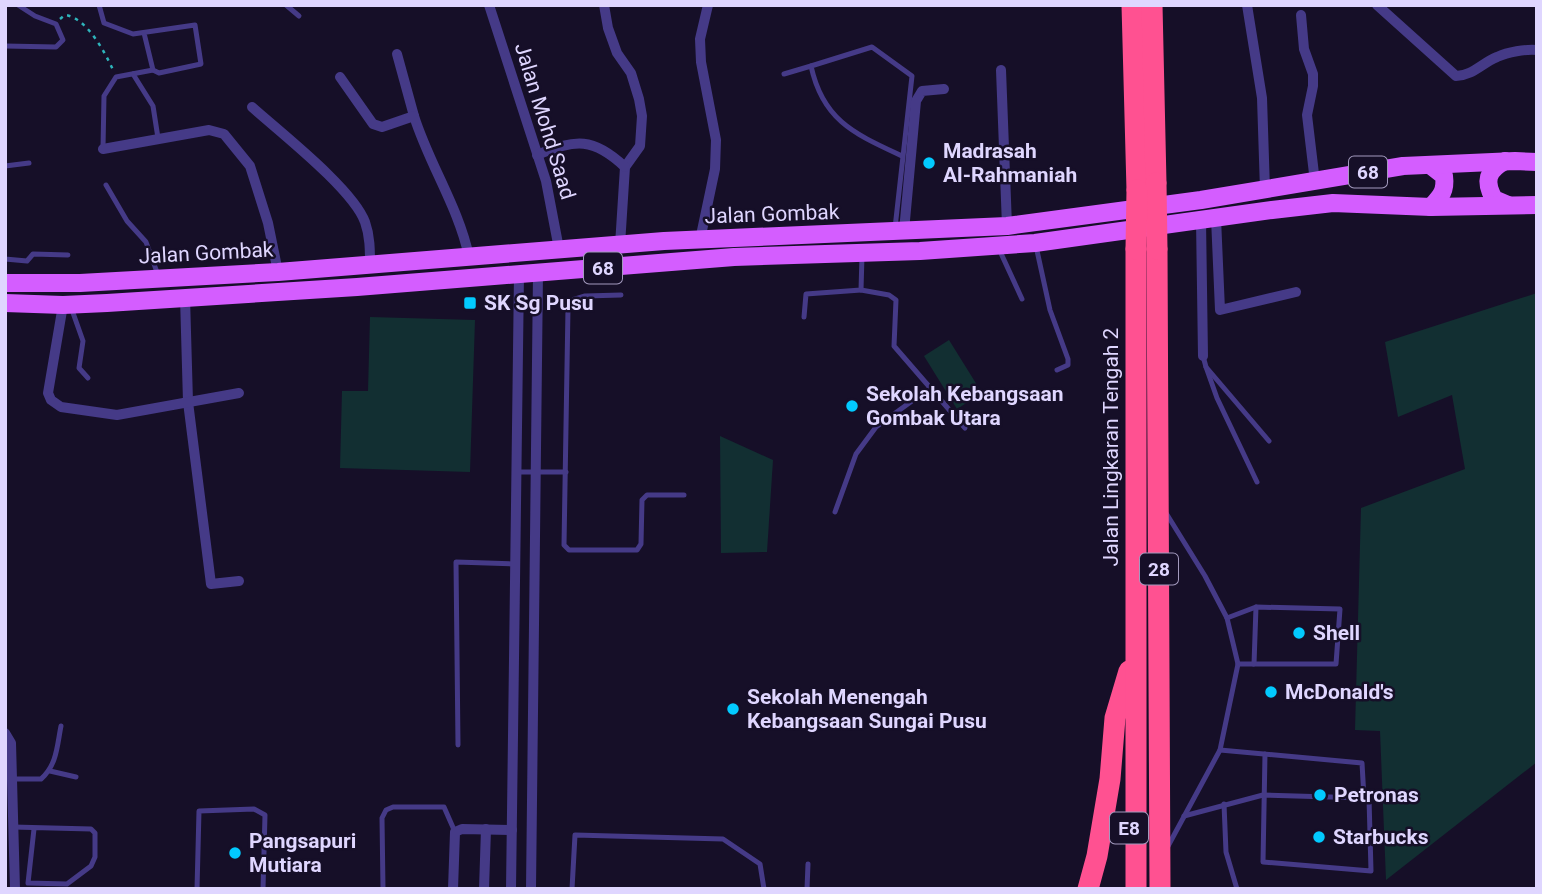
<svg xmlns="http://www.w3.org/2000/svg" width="1542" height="894" font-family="Roboto,sans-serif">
	<rect width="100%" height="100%" fill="#160f28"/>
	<g fill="#122f32">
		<polygon points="1537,293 1537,762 1386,880 1380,731 1355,730 1361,508 1465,469 1452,395 1398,417 1385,342"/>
		<polygon points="370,317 475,320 470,472 340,468 342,391 368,391"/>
		<polygon points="949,340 982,393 957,409 924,356"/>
		<polygon points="720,436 773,460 767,552 721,553"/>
	</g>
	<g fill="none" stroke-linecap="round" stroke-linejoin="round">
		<path stroke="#2eb4bb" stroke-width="2.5" stroke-dasharray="3.5 5" stroke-linecap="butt" d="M60,19L65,15C86,17 105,52 113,70"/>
		<g stroke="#453a87" stroke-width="5">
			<polyline points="99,5 104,23 133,34 195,25 201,64 159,73 153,70 144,33"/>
			<polyline points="286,5 299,16"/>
			<polyline points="5,46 56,47 63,40 56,24 35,16 18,5"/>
			<polyline points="133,74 153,106 158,138"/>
			<polyline points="784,74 811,66"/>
			<polyline points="103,148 104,96 116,77 153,70"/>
			<polyline points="5,166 29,163"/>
			<polyline points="106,185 127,221 146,242 158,275"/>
			<path d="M895,228L912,76L872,47L811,66C823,121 855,134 902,156"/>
			<polyline points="1036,246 1050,310 1068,359 1068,365 1057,370"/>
			<polyline points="999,249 1022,299"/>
			<polyline points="5,259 27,261 33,254 68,255"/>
			<polyline points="861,290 889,295 896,300 894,346 965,428"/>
			<polyline points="621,295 585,296 572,300 568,308 564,545 569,550 637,550 641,544 642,500 647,495 684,495"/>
			<polyline points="72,310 83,341 79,368 88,378"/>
			<polyline points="804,317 806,294 861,290 862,256"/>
			<polyline points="1203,356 1206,367 1269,441"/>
			<polyline points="1206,367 1217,398 1257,482"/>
			<polyline points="517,472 566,472"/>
			<polyline points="835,512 856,454 876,427 930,388"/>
			<polyline points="1166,513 1205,576 1227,618 1238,664 1220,750 1167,848"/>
			<polyline points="1227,618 1256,607 1340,609 1336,664 1238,664"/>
			<polyline points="1254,664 1256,607"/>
			<polyline points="458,745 456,562 515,564"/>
			<polyline points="1265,754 1263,862 1371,871 1369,798 1364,798"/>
			<polyline points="50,771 76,777"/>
			<path d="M13,779H41C57,765 57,746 61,726"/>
			<polyline points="1224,804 1226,852 1237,889"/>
			<polyline points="1184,816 1263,795 1364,798 1362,763 1220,750"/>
			<polyline points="13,827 91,829 95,833 95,857 91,866 67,884 28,883 34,829"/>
			<polyline points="197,889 199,811 254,809 265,815 263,889"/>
			<polyline points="383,889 382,818 386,810 393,807 444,807 455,832"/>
			<polyline points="572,889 575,835 723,839 760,864 764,889"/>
			<polyline points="807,889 808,864"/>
		</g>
		<g stroke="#453a87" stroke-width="10">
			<polyline points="489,5 546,181 559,249"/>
			<polyline points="604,5 608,28 617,53 631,73 639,99 642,116 640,146 625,167 620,245"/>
			<polyline points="1247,5 1262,98 1265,190"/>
			<path d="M1377,5L1456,76C1472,76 1482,63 1497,57C1508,52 1525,49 1537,50"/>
			<polyline points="1301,15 1304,49 1313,74 1313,86 1307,115 1315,182"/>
			<polyline points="397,54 414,116"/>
			<polyline points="1001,70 1007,226"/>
			<path d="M340,77L373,124L382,127L414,116C429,164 459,208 469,257"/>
			<path d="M252,107C281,133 353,189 365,222C370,236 370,250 370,265"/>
			<polyline points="103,149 209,130 224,134 250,166 268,223 278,272"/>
			<path d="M537,155C576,139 593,137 625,167"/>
			<polyline points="1216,218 1220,310 1296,292"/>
			<polyline points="1201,220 1203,356"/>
			<polyline points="904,231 916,101 922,91 944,89"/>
			<polyline points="700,240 715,169 716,140 701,62 700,39 708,5"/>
			<polyline points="185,297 188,402 211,584 239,581"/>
			<polyline points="63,305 48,393 51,400 61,407 117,415 239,393"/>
			<polyline points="5,733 11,743 15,889"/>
			<polyline points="453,889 455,832 462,829 512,830"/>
			<polyline points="484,889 486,829"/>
			<polyline points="511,889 519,274"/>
			<polyline points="531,889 538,273"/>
		</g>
		<g stroke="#d45dff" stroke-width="18">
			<path d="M1505,161C1487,171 1484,181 1494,199L1508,205"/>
			<path d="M1430,165L1444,176C1446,191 1441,196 1431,207"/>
			<polyline points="5,283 80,283 278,272 664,241 1007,226 1201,200 1403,166 1515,161 1537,162"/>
			<polyline points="5,303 63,305 107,303 357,287 734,257 920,251 1035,243 1272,210 1333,203 1431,207 1537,205"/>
		</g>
		<g stroke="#ff5191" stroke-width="21">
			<polyline points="1132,5 1137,190"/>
			<polyline points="1152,5 1156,183"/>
			<polyline points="1157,249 1160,889"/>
			<polyline points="1088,889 1097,856 1110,779 1115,718 1129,671"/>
			<polyline points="1136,889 1136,249"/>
		</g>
		<g stroke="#ff5191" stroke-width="21">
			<polyline points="1156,183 1157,249"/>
			<polyline points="1136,249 1137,190"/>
		</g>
	</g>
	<g fill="#02caff" stroke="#160f28" stroke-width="2.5">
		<circle cx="929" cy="163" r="7"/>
		<rect x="463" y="296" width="14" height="14" rx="3.5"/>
		<circle cx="852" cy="406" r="7"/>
		<circle cx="1299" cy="633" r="7"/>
		<circle cx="1271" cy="692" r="7"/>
		<circle cx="733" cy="709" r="7"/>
		<circle cx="1320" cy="795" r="7"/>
		<circle cx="1319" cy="837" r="7"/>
		<circle cx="235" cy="853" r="7"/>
	</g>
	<g text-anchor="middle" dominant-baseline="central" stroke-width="5" stroke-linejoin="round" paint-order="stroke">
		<g fill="#160f28" stroke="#a39abe" stroke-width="2">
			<rect x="1349" y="156.5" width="38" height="31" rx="5"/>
			<rect x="584" y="252.5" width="38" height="31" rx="5"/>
			<rect x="1140" y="553.5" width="38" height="31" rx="5"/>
			<rect x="1110" y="812.5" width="38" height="31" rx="5"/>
		</g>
		<g font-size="19" font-weight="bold" fill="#dfd6ff">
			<text x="1368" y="172">68</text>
			<text x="603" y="268">68</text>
			<text x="1159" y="569">28</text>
			<text x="1129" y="828">E8</text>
		</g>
		<g font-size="21" fill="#dfd6ff" stroke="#160f28">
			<text transform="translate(545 121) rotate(73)">Jalan Mohd Saad</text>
			<text transform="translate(772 214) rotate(-2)">Jalan Gombak</text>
			<text transform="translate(206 253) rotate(-3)">Jalan Gombak</text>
			<text transform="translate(1111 447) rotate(-90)">Jalan Lingkaran Tengah 2</text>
		</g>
		<g font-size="21" font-weight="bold" fill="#dfd6ff" stroke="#160f28" text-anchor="start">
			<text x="943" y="151">Madrasah<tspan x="943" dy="24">Al-Rahmaniah</tspan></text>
			<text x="484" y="303">SK Sg Pusu</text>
			<text x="866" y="394">Sekolah Kebangsaan<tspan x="866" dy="24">Gombak Utara</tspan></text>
			<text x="1313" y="633">Shell</text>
			<text x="1285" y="692">McDonald's</text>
			<text x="747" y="697">Sekolah Menengah<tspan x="747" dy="24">Kebangsaan Sungai Pusu</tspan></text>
			<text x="1334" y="795">Petronas</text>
			<text x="1333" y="837">Starbucks</text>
			<text x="249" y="841">Pangsapuri<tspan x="249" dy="24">Mutiara</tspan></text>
		</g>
	</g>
	<rect width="1542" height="894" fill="none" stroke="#dfd6ff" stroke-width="14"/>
</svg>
